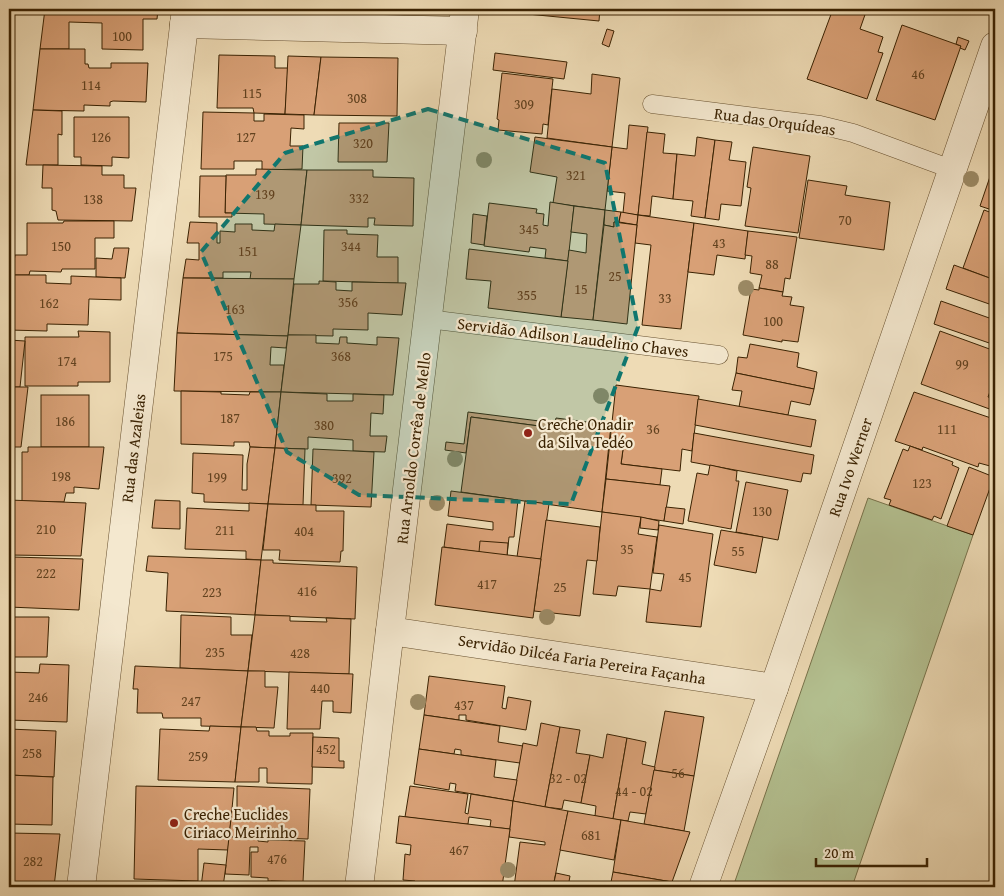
<svg xmlns="http://www.w3.org/2000/svg" width="1004" height="896" font-family="'Gentium Book Plus',serif">
	<rect width="100%" height="100%" fill="#eedbb5"/>
	<filter id="stains"><feTurbulence type="fractalNoise" baseFrequency=".004" numOctaves="4"/><feColorMatrix values="0 0 0 0 .2 0 0 0 0 .09 0 0 0 0 .02 0 0 0 .5 -.17"/></filter>
	<radialGradient id="worn" r=".72"><stop offset=".6" stop-color="#630" stop-opacity="0"/><stop offset="1" stop-color="#630" stop-opacity=".3"/></radialGradient>
	<polygon fill="#b4c191" stroke="#77724a" points="868,498 973,535 852,887 733,887"/>
	<g fill="#d8a076" stroke="#3a2202">
		<polygon points="45,9 158,9 157,19 143,19 143,50 102,49 102,23 69,22 69,49 40,49"/>
		<polygon points="507,9 600,9 599,21 507,12"/>
		<polygon points="833,9 867,9 860,29 883,37 878,52 883,53 867,99 807,79"/>
		<polygon points="902,25 961,46 935,120 876,100"/>
		<polygon points="607,29 614,31 609,47 602,44"/>
		<polygon points="958,37 969,41 965,50 960,48 961,46 956,44"/>
		<polygon points="40,49 85,49 85,64 88,64 89,68 111,68 111,63 148,63 146,102 113,101 110,102 110,106 84,105 84,111 33,110"/>
		<polygon points="495,53 567,62 564,79 493,70"/>
		<polygon points="219,55 275,56 275,68 288,68 285,114 254,113 253,108 217,108"/>
		<polygon points="288,56 321,57 314,115 285,114"/>
		<polygon points="321,57 398,58 397,116 314,115"/>
		<polygon points="502,73 553,79 548,125 543,124 542,134 498,130 499,120 497,119"/>
		<polygon points="592,74 620,78 612,147 547,138 552,89 591,94"/>
		<polygon points="33,110 62,111 62,135 58,134 58,165 26,165"/>
		<polygon points="203,112 254,113 254,121 264,121 264,114 304,115 304,129 291,128 290,146 303,146 302,169 262,170 262,161 234,161 234,169 201,169"/>
		<polygon points="74,117 129,117 129,158 112,157 112,166 81,165 81,157 74,157"/>
		<polygon points="339,123 389,123 387,162 338,162"/>
		<polygon points="629,125 648,127 638,215 623,213 625,193 607,191 612,147 627,149"/>
		<polygon points="647,132 665,134 663,153 677,154 673,199 652,196 650,216 638,215"/>
		<polygon points="535,137 612,147 605,210 553,203 557,177 530,172"/>
		<polygon points="697,137 715,140 705,218 691,216 693,201 673,199 677,154 695,156"/>
		<polygon points="715,140 732,142 729,160 746,162 741,206 721,204 719,220 705,218"/>
		<polygon points="753,147 810,156 798,233 745,226 751,188 747,187"/>
		<polygon points="995,162 995,211 980,206"/>
		<polygon points="43,165 102,166 102,175 124,175 124,188 136,188 132,221 58,220 56,211 52,210 52,188 42,188"/>
		<polygon points="256,169 307,170 301,225 264,224 264,214 225,213 226,175 256,175"/>
		<polygon points="307,170 373,170 373,177 414,178 413,226 374,225 375,218 368,218 368,227 301,225"/>
		<polygon points="200,176 226,176 225,213 232,213 232,217 199,217"/>
		<polygon points="808,180 847,186 845,195 890,202 884,250 799,238"/>
		<polygon points="550,202 574,206 568,261 545,258 546,249 530,247 529,252 484,246 489,203 537,209 536,213 544,214 543,225 548,226"/>
		<polygon points="574,206 605,210 593,320 561,317 569,250 586,253 587,234 571,232"/>
		<polygon points="605,210 621,212 619,222 614,222 614,227 604,225"/>
		<polygon points="984,210 995,214 995,280 963,268"/>
		<polygon points="621,212 638,215 637,225 619,222"/>
		<polygon points="473,214 487,216 484,245 471,243"/>
		<polygon points="638,215 694,223 681,329 642,325 651,245 635,243"/>
		<polygon points="64,221 114,221 114,238 95,238 95,269 62,269 61,272 30,271 29,275 12,275 15,255 27,255 27,223 63,223"/>
		<polygon points="190,222 217,223 217,243 220,243 220,231 235,232 235,224 252,224 252,230 274,231 275,224 301,225 294,279 250,279 251,272 223,272 223,278 183,278 186,259 199,260 199,243 187,243"/>
		<polygon points="614,222 637,225 627,324 593,320 604,225 614,227"/>
		<polygon points="694,223 748,231 745,259 717,255 714,275 688,272"/>
		<polygon points="324,230 347,230 347,234 378,235 377,257 398,257 398,283 323,281"/>
		<polygon points="748,231 797,237 790,279 785,278 783,292 759,288 762,275 750,273 752,256 745,255"/>
		<polygon points="114,248 129,248 125,278 96,277 96,258 112,259"/>
		<polygon points="469,249 568,261 561,317 488,308 491,281 466,279"/>
		<polygon points="954,265 995,280 995,306 946,289"/>
		<polygon points="12,275 46,275 46,283 71,284 71,276 121,278 121,300 89,299 88,325 47,324 47,331 9,330 9,305"/>
		<polygon points="183,278 294,279 288,336 177,333"/>
		<polygon points="319,281 336,282 336,290 352,291 352,282 406,283 402,315 368,313 368,330 333,329 333,336 288,335 294,284 319,284"/>
		<polygon points="759,288 783,292 782,296 792,297 790,305 804,307 798,342 782,340 782,342 743,335 751,289 759,290"/>
		<polygon points="941,301 995,320 995,345 934,324"/>
		<polygon points="78,331 110,332 110,382 78,382 78,386 25,386 25,337 79,337"/>
		<polygon points="940,331 995,351 995,378 988,397 995,399 995,411 921,384"/>
		<polygon points="177,333 288,336 286,348 271,347 270,365 284,365 281,392 174,391"/>
		<polygon points="288,335 316,335 316,343 339,344 340,337 347,337 347,343 377,345 377,337 399,338 393,395 281,392"/>
		<polygon points="9,340 25,341 20,387 9,387"/>
		<polygon points="750,344 799,353 797,367 817,372 814,389 736,373 738,357 747,358"/>
		<polygon points="736,373 814,389 810,405 791,401 788,415 739,407 742,391 732,390"/>
		<polygon points="616,385 699,396 692,451 682,449 680,471 621,464 624,442 610,441"/>
		<polygon points="9,387 28,387 21,447 9,447"/>
		<polygon points="181,391 221,392 221,394 249,395 250,392 281,392 275,448 250,447 249,442 234,442 234,446 181,444"/>
		<polygon points="281,392 327,394 327,401 353,401 353,394 384,395 383,414 371,413 370,436 387,436 385,452 353,451 353,440 308,437 308,449 275,448"/>
		<polygon points="914,392 991,418 993,410 995,411 995,452 990,466 979,463 978,467 923,447 922,450 895,441"/>
		<rect x="41" y="395" width="48" height="52"/>
		<polygon points="698,399 816,420 811,447 695,425"/>
		<polygon points="468,412 555,423 554,428 471,417 466,453 445,450 446,442 464,444"/>
		<polygon points="471,417 554,428 556,418 611,425 602,512 461,492"/>
		<polygon points="694,433 814,455 811,474 803,473 801,482 691,462"/>
		<polygon points="610,441 624,442 621,464 662,469 660,485 606,479"/>
		<polygon points="910,446 953,462 952,465 959,468 941,519 934,516 932,520 889,505 891,500 884,498 903,449 908,451"/>
		<polygon points="9,447 13,447 11,500 9,500"/>
		<polygon points="28,447 104,447 99,489 74,487 74,493 66,493 64,502 22,501 22,452 28,452"/>
		<polygon points="250,447 275,448 268,504 204,502 204,494 192,493 193,453 243,455 242,490 247,490 247,464"/>
		<polygon points="275,448 305,449 303,505 268,504"/>
		<polygon points="313,449 374,452 371,507 311,505"/>
		<polygon points="710,465 737,471 736,481 739,481 731,529 688,521 697,473 708,475"/>
		<polygon points="969,467 994,477 973,535 947,526"/>
		<polygon points="606,479 670,486 664,521 602,512"/>
		<polygon points="746,482 788,490 778,540 736,532"/>
		<polygon points="451,491 518,500 514,537 509,537 507,556 444,547 447,524 493,530 493,522 448,516"/>
		<polygon points="9,500 86,503 81,556 9,555"/>
		<polygon points="155,500 180,501 180,529 152,528"/>
		<polygon points="525,501 549,504 541,559 517,557"/>
		<polygon points="249,503 268,504 261,560 246,559 246,551 185,549 187,508 249,511"/>
		<polygon points="268,504 316,505 316,511 344,511 343,551 341,551 340,562 279,560 280,550 263,550"/>
		<polygon points="666,507 685,509 683,524 664,521"/>
		<polygon points="602,512 641,517 638,534 657,537 650,589 618,586 616,596 593,594"/>
		<polygon points="641,517 659,521 658,530 640,528"/>
		<polygon points="546,520 600,527 597,561 587,560 580,616 534,611"/>
		<polygon points="659,525 713,534 701,627 646,622 650,589 661,591 664,574 653,573"/>
		<polygon points="721,530 763,537 756,573 714,565"/>
		<polygon points="480,541 508,543 507,556 479,552"/>
		<polygon points="442,547 541,559 533,618 435,605"/>
		<polygon points="148,556 261,560 255,615 166,611 168,573 146,571"/>
		<polygon points="12,557 83,559 79,610 9,607 9,586 11,587"/>
		<polygon points="261,560 273,560 273,563 357,567 355,619 255,615"/>
		<polygon points="181,615 231,617 231,635 252,635 248,671 180,668"/>
		<polygon points="255,615 290,616 290,621 327,622 326,618 351,619 349,674 248,671"/>
		<polygon points="9,617 49,617 47,657 9,657"/>
		<polygon points="40,664 69,665 67,722 9,720 9,672 39,673"/>
		<polygon points="135,666 248,671 241,727 201,726 201,718 163,718 162,713 137,713 138,689 133,689"/>
		<polygon points="248,671 265,671 265,687 278,687 274,728 241,727"/>
		<polygon points="289,672 353,674 351,713 333,712 333,701 322,701 320,729 287,729"/>
		<polygon points="429,676 505,686 502,708 506,709 508,697 531,701 526,730 466,720 466,715 459,715 459,720 424,715"/>
		<polygon points="665,711 704,717 694,776 654,770"/>
		<polygon points="424,715 500,726 498,742 523,746 520,763 461,755 461,750 455,749 454,754 419,749"/>
		<polygon points="541,723 560,727 545,807 513,801 523,743 537,746"/>
		<polygon points="210,726 241,727 235,782 158,780 160,729 209,731"/>
		<polygon points="241,727 256,727 257,731 269,731 269,736 290,736 290,733 313,733 312,784 267,783 267,768 259,768 259,782 235,782"/>
		<polygon points="560,727 580,730 576,753 590,755 581,803 564,800 562,809 545,807"/>
		<polygon points="9,729 56,731 54,777 9,775"/>
		<polygon points="607,734 627,738 613,819 595,816 596,806 581,803 590,755 603,758"/>
		<polygon points="313,737 339,738 339,761 344,761 344,768 312,767"/>
		<polygon points="627,738 646,742 642,764 655,767 646,814 630,812 628,821 613,819"/>
		<polygon points="419,749 496,760 494,777 517,780 513,801 455,791 456,784 450,783 449,790 414,784"/>
		<polygon points="654,770 694,776 684,831 644,824"/>
		<polygon points="9,775 53,777 52,825 9,824"/>
		<polygon points="136,786 234,788 228,850 198,849 198,881 134,879"/>
		<polygon points="237,786 310,789 308,839 276,838 276,834 244,833 244,837 229,837 232,809 237,809"/>
		<polygon points="410,786 468,794 465,813 468,814 471,794 513,801 510,829 490,827 491,820 469,817 468,824 465,824 405,817"/>
		<polygon points="513,801 568,811 553,887 514,887 520,842 545,845 545,842 509,837"/>
		<polygon points="568,811 621,820 614,860 560,850"/>
		<polygon points="399,816 510,829 502,887 415,887 415,881 403,880 405,854 410,855 411,845 396,843"/>
		<polygon points="621,820 690,832 672,882 613,872"/>
		<polygon points="9,833 60,834 54,887 9,887"/>
		<polygon points="229,837 258,838 258,841 268,842 268,840 305,841 303,882 271,881 268,881 268,878 251,877 251,852 258,852 258,847 250,847 249,875 225,874"/>
		<polygon points="204,863 226,865 223,887 201,887"/>
		<polygon points="613,872 672,882 676,883 674,887 610,887"/>
		<polygon points="556,873 570,876 568,887 553,887"/>
		<polygon points="271,881 303,882 302,887 271,887"/>
	</g>
	<g fill="none" stroke-linecap="round" stroke-linejoin="round">
		<g stroke="#67502f" stroke-width="19">
			<g id="lane">
				<polyline points="652,104 820,125 853,133 951,169"/>
				<polyline points="428,319 719,355"/>
			</g>
		</g>
		<g stroke="#67502f" stroke-width="29">
			<g id="street">
				<polyline points="184,24 463,31"/>
				<polyline points="390,631 774,688"/>
				<polyline points="81,887 186,9"/>
				<polyline points="359,887 465,9"/>
				<polyline points="703,887 774,688 995,46"/>
			</g>
		</g>
		<use href="#lane" stroke="#f4e8cf" stroke-width="18"/>
		<use href="#street" stroke="#f4e8cf" stroke-width="28"/>
	</g>
	<g fill="#9c8b66">
		<circle cx="484" cy="160" r="8"/>
		<circle cx="971" cy="179" r="8"/>
		<circle cx="746" cy="288" r="8"/>
		<circle cx="601" cy="396" r="8"/>
		<circle cx="455" cy="459" r="8"/>
		<circle cx="437" cy="503" r="8"/>
		<circle cx="547" cy="617" r="8"/>
		<circle cx="418" cy="702" r="8"/>
		<circle cx="508" cy="870" r="8"/>
	</g>
	<path fill="#0f766e" fill-opacity="0.2" stroke="#0f766e" stroke-width="4" stroke-dasharray="10 6" stroke-linejoin="round" d="M428,109L605,163L638,327L571,504L359,495L287,452L201,252L285,153Z"/>
	<g fill="#8f2418" stroke="#f4e8cf" stroke-width="2">
		<circle cx="528" cy="433" r="5"/>
		<circle cx="174" cy="823" r="5"/>
	</g>
	<g text-anchor="middle" dominant-baseline="central" stroke-width="4.5" stroke-linejoin="round" paint-order="stroke">
		<g font-size="14" fill="#62421f">
			<text x="122" y="36">100</text>
			<text x="918" y="74">46</text>
			<text x="91" y="85">114</text>
			<text x="252" y="93">115</text>
			<text x="357" y="98">308</text>
			<text x="524" y="104">309</text>
			<text x="101" y="137">126</text>
			<text x="246" y="137">127</text>
			<text x="363" y="143">320</text>
			<text x="576" y="175">321</text>
			<text x="265" y="194">139</text>
			<text x="359" y="198">332</text>
			<text x="93" y="199">138</text>
			<text x="845" y="220">70</text>
			<text x="529" y="229">345</text>
			<text x="719" y="243">43</text>
			<text x="61" y="246">150</text>
			<text x="351" y="246">344</text>
			<text x="248" y="251">151</text>
			<text x="772" y="264">88</text>
			<text x="615" y="276">25</text>
			<text x="581" y="289">15</text>
			<text x="527" y="295">355</text>
			<text x="665" y="298">33</text>
			<text x="348" y="302">356</text>
			<text x="49" y="303">162</text>
			<text x="235" y="309">163</text>
			<text x="773" y="321">100</text>
			<text x="223" y="356">175</text>
			<text x="341" y="356">368</text>
			<text x="67" y="361">174</text>
			<text x="962" y="364">99</text>
			<text x="230" y="418">187</text>
			<text x="65" y="421">186</text>
			<text x="324" y="425">380</text>
			<text x="653" y="429">36</text>
			<text x="947" y="429">111</text>
			<text x="61" y="476">198</text>
			<text x="217" y="477">199</text>
			<text x="342" y="478">392</text>
			<text x="922" y="483">123</text>
			<text x="762" y="511">130</text>
			<text x="46" y="529">210</text>
			<text x="225" y="530">211</text>
			<text x="304" y="531">404</text>
			<text x="627" y="549">35</text>
			<text x="738" y="551">55</text>
			<text x="46" y="573">222</text>
			<text x="685" y="577">45</text>
			<text x="487" y="584">417</text>
			<text x="560" y="587">25</text>
			<text x="307" y="591">416</text>
			<text x="212" y="592">223</text>
			<text x="215" y="652">235</text>
			<text x="300" y="653">428</text>
			<text x="320" y="688">440</text>
			<text x="38" y="697">246</text>
			<text x="191" y="701">247</text>
			<text x="464" y="705">437</text>
			<text x="326" y="749">452</text>
			<text x="32" y="753">258</text>
			<text x="198" y="756">259</text>
			<text x="678" y="773">56</text>
			<text x="568" y="778">32 - 02</text>
			<text x="634" y="791">44 - 02</text>
			<text x="591" y="835">681</text>
			<text x="459" y="850">467</text>
			<text x="277" y="859">476</text>
			<text x="33" y="861">282</text>
		</g>
		<g font-size="16" fill="#3a2202" stroke="#f4e8cf">
			<text transform="translate(775 121) rotate(8)">Rua das Orquídeas</text>
			<text transform="translate(573 337) rotate(7)">Servidão Adilson Laudelino Chaves</text>
			<text transform="translate(133 448) rotate(-83)">Rua das Azaleias</text>
			<text transform="translate(413 448) rotate(-83)">Rua Arnoldo Corrêa de Mello</text>
			<text transform="translate(850 467) rotate(-71)">Rua Ivo Werner</text>
			<text transform="translate(582 659) rotate(9)">Servidão Dilcéa Faria Pereira Façanha</text>
		</g>
		<g font-size="16" fill="#3a2202" stroke="#f4e8cf" text-anchor="start">
			<text x="538" y="424">Creche Onadir<tspan x="538" dy="18">da Silva Tedéo</tspan></text>
			<text x="184" y="814">Creche Euclides<tspan x="184" dy="18">Ciriaco Meirinho</tspan></text>
		</g>
	</g>
	<rect width="1004" height="896" fill="none" stroke="#eedbb5" stroke-width="30"/>
	<rect x="10" y="10" width="984" height="876" fill="none" stroke="#3a2202" stroke-width="2.5"/>
	<rect x="15" y="15" width="974" height="866" fill="none" stroke="#3a2202"/>
	<path d="M816 858v8h111v-8" fill="none" stroke="#3a2202" stroke-width="2.5"/>
	<text x="824" y="858" font-size="15" fill="#3a2202" stroke="#f4e8cf" stroke-width="4" paint-order="stroke">20 m</text>
	<rect width="100%" height="100%" filter="url(#stains)"/>
	<rect width="100%" height="100%" fill="url(#worn)"/>
</svg>
